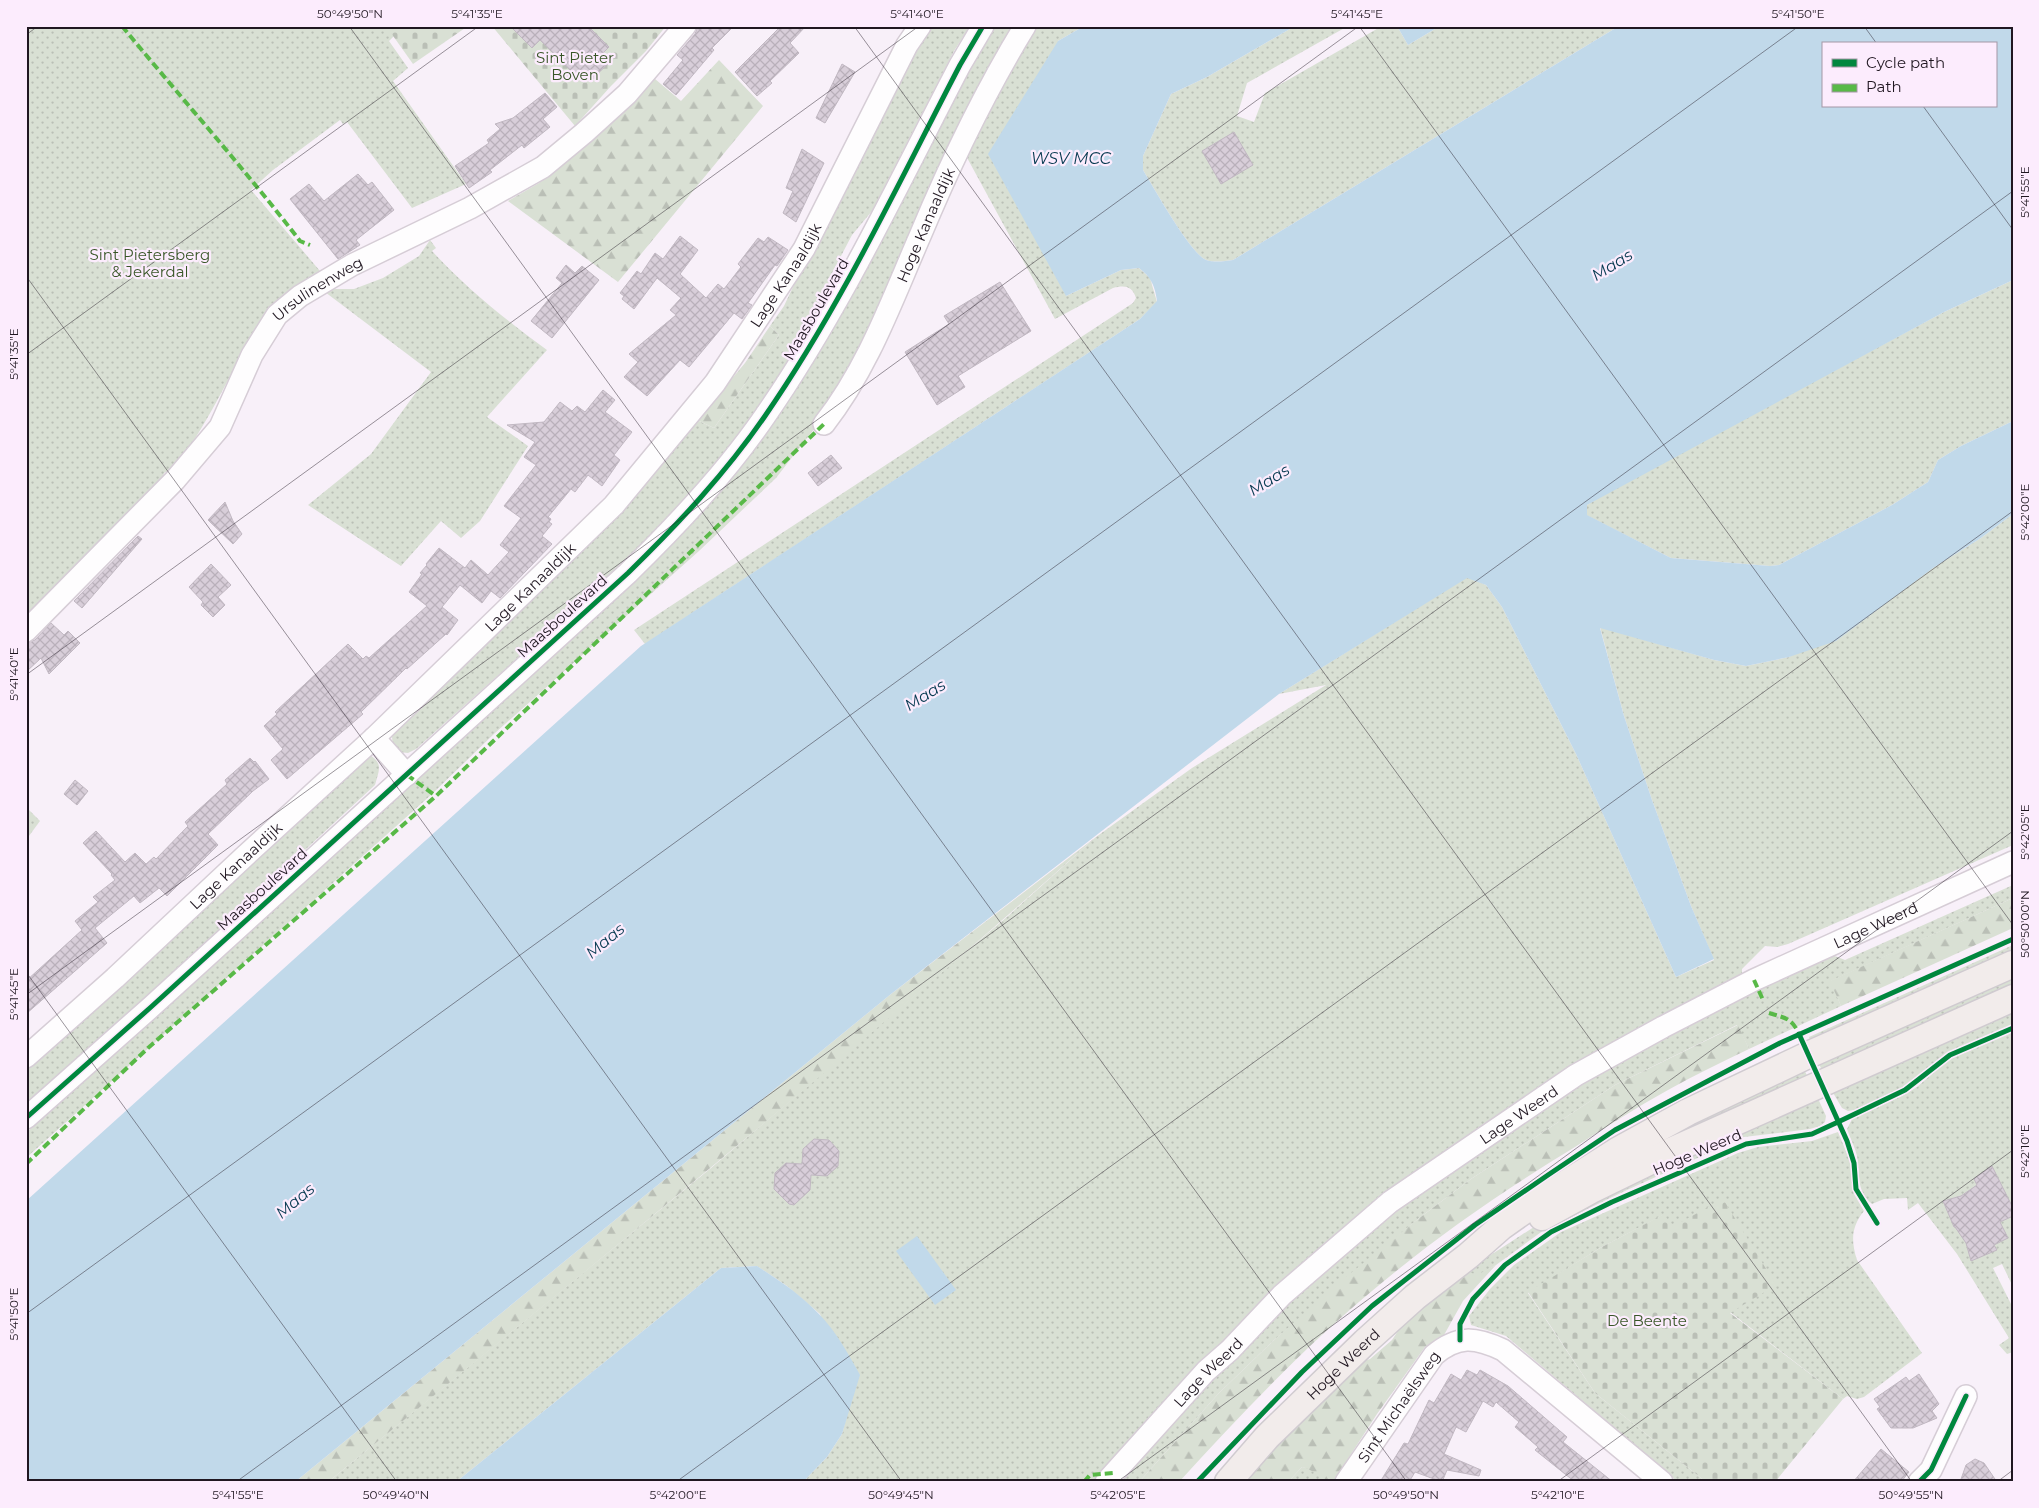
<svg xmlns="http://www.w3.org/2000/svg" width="2039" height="1508" font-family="Montserrat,sans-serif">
	<defs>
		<pattern id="grass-dots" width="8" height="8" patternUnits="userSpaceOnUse" patternTransform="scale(1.25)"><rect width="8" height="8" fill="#d9e0d4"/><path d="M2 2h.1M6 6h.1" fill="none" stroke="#babfb6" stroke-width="1.8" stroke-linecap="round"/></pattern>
		<pattern id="forest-firs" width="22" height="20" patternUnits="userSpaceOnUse" patternTransform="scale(1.25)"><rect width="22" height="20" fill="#d9e0d4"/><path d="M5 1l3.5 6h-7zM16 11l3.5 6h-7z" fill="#babfb6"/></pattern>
		<pattern id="cemetery-stones" width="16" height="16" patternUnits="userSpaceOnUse" patternTransform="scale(1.25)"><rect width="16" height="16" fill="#d9e0d4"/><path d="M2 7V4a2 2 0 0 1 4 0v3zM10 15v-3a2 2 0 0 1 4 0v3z" fill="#babfb6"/></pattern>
		<pattern id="building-cross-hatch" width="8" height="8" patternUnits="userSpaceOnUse" patternTransform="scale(1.25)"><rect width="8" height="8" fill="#d8ced9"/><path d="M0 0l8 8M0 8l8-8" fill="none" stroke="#b9b0ba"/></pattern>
	</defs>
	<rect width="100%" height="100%" fill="#f8f0f9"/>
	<g fill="url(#grass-dots)">
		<path d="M26,26H389L395,35L389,41L408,68L393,81L466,184L412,208L347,122L343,124L340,120L273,170L251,190L320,271C302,283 282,294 268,310C245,340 192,464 164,473L162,481L26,624Z"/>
		<polygon points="928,26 970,26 954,51 872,211 852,235 831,275 820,316 773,388 722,456 663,525 542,636 416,749 408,753 399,752 393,747 392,737 393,729 697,420 714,428 779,335 770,326 784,306 809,253"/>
		<path d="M991,26H1020L860,358L832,406L776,478L699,551L495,733L432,794L26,1158V1133L165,1002L625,589L814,359C880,252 934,138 991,26Z"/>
		<path d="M1033,26H1084L1058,41L1066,296L1121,270L1139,268L1150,278L1157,302L1140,319L645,644L634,630L1133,303L1136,298C1132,286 1125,285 1113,288L1055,319L965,154Z"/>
		<path d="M1295,26H1348L1247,83L1237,116L1254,122L1265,93L1382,26H1397L1408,45L1440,26H1619L1233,260C1225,261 1214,263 1206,260C1190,253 1154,188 1143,170V156L1171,94L1207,77Z"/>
		<path d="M430,240L436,248L432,251C467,289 506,320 547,350L487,417L528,446L480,521L461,538L441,521L401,566L308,505L371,454L431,372L321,289H354L383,278L419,256Z"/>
		<polygon points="2013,280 2013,421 1961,446 1938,460 1928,482 1892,505 1779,565 1770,566 1671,558 1586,515 1587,505 1618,486 1944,312"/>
		<polygon points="2013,514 2013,845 1788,944 1777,947 1765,946 1742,969 1742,975 1827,953 1845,960 2013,885 2013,898 1831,981 1841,1006 1749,1049 1737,1025 1615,1085 1471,1179 1418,1219 1273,1341 1219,1393 1139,1482 803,1482 827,1457 842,1434 850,1404 820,1314 787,1286 757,1266 721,1268 456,1482 328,1482 711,1168 1008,916 1096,837 1192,768 1326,685 1279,694 1467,577 1486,585 1502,607 1576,754 1676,977 1714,960 1691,906 1652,800 1624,716 1600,627 1714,660 1746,666 1789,657 1981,538"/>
		<path d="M368,754C384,763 379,770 375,785L193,954L26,1105V1052Z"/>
		<polygon points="26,807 40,821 26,840"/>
		<polygon points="2013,945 2013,957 1813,1047 1809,1037"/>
		<polygon points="2003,978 2013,980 2013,993 1824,1075 1816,1057"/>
		<polygon points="2013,1011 2013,1024 1946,1055 1904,1087 1861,1109 1848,1111 1842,1108 1829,1086"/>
		<path d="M2013,1031V1287L2002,1264L1993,1268L2013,1308V1352L2007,1354L1999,1345L2009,1338L1957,1254L1918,1203L1908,1210L1907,1198L1884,1199L1872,1204C1855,1189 1861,1176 1857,1156C1855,1147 1850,1138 1847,1129L1852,1119L1902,1096L1917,1087L1948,1060Z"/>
		<polygon points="1801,1063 1810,1082 1618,1166"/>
		<polygon points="1815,1092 1826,1116 1825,1122 1820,1126 1810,1129 1744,1137 1627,1190 1544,1230 1496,1265 1477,1276 1466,1271 1540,1223"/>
		<path d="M1838,1132L1850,1161L1854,1194L1864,1211C1851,1227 1851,1241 1857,1260L1922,1353L1864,1397L1857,1399L1847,1396L1843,1399L1730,1312L1775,1285L1672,1228L1663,1215L1600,1248L1528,1293L1595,1393L1706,1482H1678L1506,1336L1471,1325L1469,1316L1490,1289L1514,1265L1561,1232L1738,1153L1758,1147L1812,1141Z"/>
		<polygon points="1302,1467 1309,1468 1328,1482 1288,1482"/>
	</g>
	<g fill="url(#forest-firs)">
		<polygon points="719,60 763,106 618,282 508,201 539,183 573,154 648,73 681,101"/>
		<polygon points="770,326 779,335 714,428 697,420 745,363"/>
		<path d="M1096,837C847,1060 587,1270 328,1482H295L891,994Z"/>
		<polygon points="2013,898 2013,928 1841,1006 1830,981"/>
		<path d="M1738,1025L1749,1049C1722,1062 1695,1075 1668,1090C1637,1107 1606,1127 1575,1147C1506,1189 1440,1234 1378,1286C1306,1345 1242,1413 1179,1482H1139L1219,1393L1273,1341L1341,1281L1418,1219L1471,1179L1615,1085Z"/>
		<path d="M1496,1265L1463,1301L1444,1335L1425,1347L1377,1414L1333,1482C1322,1482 1314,1469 1302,1467L1288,1482H1241L1355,1364L1370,1359L1392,1340L1408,1316L1466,1271L1477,1275Z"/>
	</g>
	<g fill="url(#cemetery-stones)">
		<polygon points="386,26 468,26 413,64"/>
		<polygon points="492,26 666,26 646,51 611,86 575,126"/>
		<polygon points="1723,1199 1776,1285 1730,1313 1843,1399 1775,1482 1706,1482 1595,1393 1528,1292 1600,1248 1664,1214 1672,1227"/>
	</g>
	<g fill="#c1d9ea" fill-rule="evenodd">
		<path d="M1084,26H1295L1207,77L1171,94L1143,156V170C1154,188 1190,253 1206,260C1215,263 1225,261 1233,260L1619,26H2013V280L1944,312L1587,505V515L1671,558L1770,566L1779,565L1892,505L1928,482L1938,460L1961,446L2013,421V514L1981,538L1933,568L1836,641L1789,657L1746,666L1714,660L1600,628L1624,716L1652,800L1691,906L1714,959L1676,977L1576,754L1502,607L1486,585L1467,578L1279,694L891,994L295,1482H26V1201L641,646L1140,319L1157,301C1155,286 1151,277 1139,268L1121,270L1066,296L988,154L1058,41ZM1823,44H1995V106H1823Z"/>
		<polygon points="1397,26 1440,26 1408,45"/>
		<polygon points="917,1236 956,1290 935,1305 896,1251"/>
		<path d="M757,1266C779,1280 801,1295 819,1314C836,1331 849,1355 860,1375L842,1434L827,1457L803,1482H456L721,1268Z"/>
	</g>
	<g fill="url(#building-cross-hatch)" stroke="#c1b8c2">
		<polygon points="510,26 588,26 609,47 601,55 609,63 593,78 585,70 578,78 540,40 532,48"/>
		<polygon points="698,26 734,26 712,48 714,50 676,95 663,84 683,60 677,55 695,34"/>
		<polygon points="781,26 806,26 790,43 799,53 770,81 772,83 757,96 735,72"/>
		<polygon points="842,64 855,72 825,123 816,118"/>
		<polygon points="545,93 557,107 543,119 550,127 524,148 522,145 490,170 492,172 469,188 455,166 489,143 487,140 500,129 495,124 513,118"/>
		<polygon points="1234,132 1253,165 1221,184 1202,151"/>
		<polygon points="802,149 824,163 796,222 783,213 793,191 786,188"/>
		<polygon points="358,174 368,185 372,182 394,210 356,240 360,245 338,259 290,199 309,184 324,201"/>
		<polygon points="680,236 698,250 680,274 706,298 718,284 724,289 741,267 738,264 758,238 764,242 768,237 788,250 777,266 775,265 748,303 752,305 742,319 734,313 689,367 680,360 647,396 624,377 638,362 629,354 676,315 670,310 681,298 657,278 634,309 622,299 624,296 620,293 637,271 641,274 655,253 663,259"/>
		<polygon points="566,265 575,273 582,266 599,280 552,338 531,321 562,283 556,278"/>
		<polygon points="1000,282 1031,331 958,376 965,387 937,405 905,352 949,324 944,316"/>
		<polygon points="603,390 615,400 605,412 632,432 614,455 620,460 602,486 588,475 575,492 571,489 548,517 551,519 549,522 552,524 542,536 552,544 500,598 491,591 482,603 460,585 442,607 458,620 447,635 446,634 407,669 406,668 361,712 363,714 287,779 271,760 283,749 264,726 277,714 275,712 348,644 363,659 366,656 369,658 427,606 409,592 422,574 420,573 427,565 426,564 439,548 465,568 471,560 488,575 509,552 500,545 521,518 504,506 536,465 524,457 535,442 507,425 544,422 560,402 572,411 577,406 585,412"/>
		<polygon points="831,455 842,468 818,486 808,473"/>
		<polygon points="225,502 233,521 242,534 233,544 208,520"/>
		<polygon points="138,536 142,539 82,608 74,601"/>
		<polygon points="211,564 231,585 218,597 225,605 213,617 201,605 203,602 189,587"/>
		<polygon points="51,623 64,635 68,631 80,643 49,674 41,658 26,672 26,643 35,640"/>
		<polygon points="250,758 254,762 255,761 269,779 253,791 208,834 218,845 167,896 159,888 140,903 134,896 95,928 107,943 26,1014 26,981 82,930 75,921 98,902 93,897 115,880 111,875 112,874 83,843 96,831 125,862 135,853 146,864 154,857 156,859 188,826 185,822 227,784 225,780"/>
		<polygon points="75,780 88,791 77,805 64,794"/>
		<polygon points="814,1139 829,1140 839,1151 838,1166 827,1176 811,1175 810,1190 794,1205 789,1204 774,1189 775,1173 786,1163 802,1164 803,1149"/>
		<polygon points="1992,1166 2013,1208 2013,1216 2000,1222 2008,1238 1994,1245 1997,1250 1971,1261 1966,1243 1955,1227 1954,1227 1943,1201 1961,1196 1977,1185 1974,1179"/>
		<polygon points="1467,1370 1477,1375 1480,1370 1508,1386 1567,1437 1563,1442 1613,1482 1575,1482 1535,1450 1538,1447 1515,1427 1519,1422 1496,1402 1493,1407 1483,1401 1466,1432 1456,1427 1444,1454 1481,1470 1479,1476 1447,1470 1442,1482 1415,1472 1409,1482 1380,1482 1404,1443 1408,1444 1429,1400 1434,1403 1451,1374 1461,1380"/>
		<polygon points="1919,1374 1939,1404 1932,1411 1937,1418 1913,1428 1891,1428 1877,1409 1880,1407 1874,1399 1906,1377 1909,1381"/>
		<polygon points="1881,1449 1909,1472 1901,1482 1853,1482"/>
		<polygon points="1975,1459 1984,1463 1997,1482 1960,1482 1966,1465"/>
	</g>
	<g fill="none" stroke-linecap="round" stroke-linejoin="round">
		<g stroke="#d6cdd6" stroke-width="24">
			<g id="minor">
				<path id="s1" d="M824,424C868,368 892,300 920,236C950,164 984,93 1025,26"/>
				<path id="s2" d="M26,631L175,480L220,427L252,355L277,315L300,296L352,265L470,208L543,167L584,133L627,94L685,26"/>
				<polyline points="374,738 407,775"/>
				<path id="s3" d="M26,1057L115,978L244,857L374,738L614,505L715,383L804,249L907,45L920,26"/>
				<path d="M26,1118L151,1007L628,573C678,524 726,473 765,416C841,306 898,184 960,65L983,26"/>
				<path id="s4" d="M1106,1482L1206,1371L1230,1350L1282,1295L1390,1202L1576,1075L1663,1027L1754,980L2013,862"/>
				<path id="s5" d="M1346,1482L1434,1355C1458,1335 1475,1337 1503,1350L1662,1482"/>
				<polyline points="1919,1482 1931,1470 1966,1396"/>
			</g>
		</g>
		<g stroke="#d0cbd0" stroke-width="29">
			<g id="major">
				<polyline points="1542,1217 1591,1190 1673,1150 2013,998"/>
				<path id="s6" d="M1228,1482L1267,1437L1365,1342L1415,1297L1468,1256L1502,1226L1532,1205L1617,1151L1688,1112L1808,1055L2013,964"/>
			</g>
		</g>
		<use href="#minor" stroke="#fefdfe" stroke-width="21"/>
		<use href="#major" stroke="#f2eceb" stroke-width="26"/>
		<g stroke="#58b947" stroke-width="4" stroke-dasharray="8 4" stroke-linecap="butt">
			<path d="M122,26C181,98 243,167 300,241L310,245"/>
			<polyline points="407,775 436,796"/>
			<polyline points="1754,980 1763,1000"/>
			<path d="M1769,1013C1785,1018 1792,1018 1799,1034"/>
			<polyline points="26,1164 148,1048 436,796 824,424"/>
			<polyline points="1084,1482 1090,1475 1114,1473"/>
		</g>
		<g stroke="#fcecfd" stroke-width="8">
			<g id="cycleway">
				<polyline points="1799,1034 1847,1141 1854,1163 1856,1189 1877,1223"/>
				<path d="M26,1118L151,1007L628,573C678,524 726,473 765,416C841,306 898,184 960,65L983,26"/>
				<polyline points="1460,1340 1460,1324 1473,1299 1505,1265 1551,1232 1612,1202 1746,1144 1812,1134 1838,1122 1905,1090 1950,1055 2013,1028"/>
				<polyline points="1197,1482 1302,1372 1372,1306 1475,1225 1548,1175 1615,1130 1780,1043 2013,939"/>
				<polyline points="1919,1482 1931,1470 1966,1396"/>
			</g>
		</g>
		<use href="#cycleway" stroke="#00873e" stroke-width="5"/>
	</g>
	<path fill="none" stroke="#201721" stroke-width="1" stroke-opacity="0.45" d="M349,26L1407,1482M854,26L1912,1482M1359,26L2013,925M1864,26L1877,44M26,35L38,26M1923,106L2013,230M26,276L902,1482M26,355L479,26M26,675L919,26M26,972L397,1482M26,995L1359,26M26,1314L1799,26M236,1482L2013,191M676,1482L2013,511M1117,1482L2013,831M1557,1482L2013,1150M1997,1482L2013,1470"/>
	<g text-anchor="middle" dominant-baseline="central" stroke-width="4.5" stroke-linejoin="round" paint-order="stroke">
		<g font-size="15" fill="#385627" stroke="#fcecfd">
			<text x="575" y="57">Sint Pieter<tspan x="575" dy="17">Boven</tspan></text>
			<text x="150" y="254">Sint Pietersberg<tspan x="150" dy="17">&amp; Jekerdal</tspan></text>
			<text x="1647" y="1320">De Beente</text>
		</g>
		<g font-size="15" fill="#201721" stroke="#fcecfd">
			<text stroke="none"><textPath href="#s1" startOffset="224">Hoge Kanaaldijk</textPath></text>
			<text stroke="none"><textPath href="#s3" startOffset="1094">Lage Kanaaldijk</textPath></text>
			<text stroke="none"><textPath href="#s2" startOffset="456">Ursulinenweg</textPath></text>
			<text transform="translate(816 309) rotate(-60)">Maasboulevard</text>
			<text stroke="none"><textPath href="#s3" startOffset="689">Lage Kanaaldijk</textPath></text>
			<text transform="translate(562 616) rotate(-42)">Maasboulevard</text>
			<text stroke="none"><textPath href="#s3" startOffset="284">Lage Kanaaldijk</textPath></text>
			<text transform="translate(262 889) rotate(-42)">Maasboulevard</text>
			<text stroke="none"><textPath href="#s4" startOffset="960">Lage Weerd</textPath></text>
			<text stroke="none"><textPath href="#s4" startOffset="555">Lage Weerd</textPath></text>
			<text transform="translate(1697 1152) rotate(-23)">Hoge Weerd</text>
			<text stroke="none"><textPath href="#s6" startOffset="165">Hoge Weerd</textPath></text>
			<text stroke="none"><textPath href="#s4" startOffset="150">Lage Weerd</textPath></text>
			<text stroke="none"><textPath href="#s5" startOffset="92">Sint Michaëlsweg</textPath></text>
		</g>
		<g font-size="16" font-style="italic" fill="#083b52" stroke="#fcecfd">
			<text x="1071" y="158">WSV MCC</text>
			<text transform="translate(1612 265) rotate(-32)">Maas</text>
			<text transform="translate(1269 480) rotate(-32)">Maas</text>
			<text transform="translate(925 695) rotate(-32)">Maas</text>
			<text transform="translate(605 941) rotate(-40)">Maas</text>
			<text transform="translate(295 1201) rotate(-40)">Maas</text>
		</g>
	</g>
	<rect width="2039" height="1508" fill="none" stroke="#fcecfd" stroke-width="55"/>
	<rect x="1822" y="42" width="175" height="65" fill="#fcecfd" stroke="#a497a5"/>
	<rect x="1832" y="59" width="25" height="8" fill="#00873e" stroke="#a497a5"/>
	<text x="1866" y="68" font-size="15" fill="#201721">Cycle path</text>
	<rect x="1832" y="84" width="25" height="8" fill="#58b947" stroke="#a497a5"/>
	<text x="1866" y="92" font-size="15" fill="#201721">Path</text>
	<rect x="28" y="28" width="1984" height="1452" fill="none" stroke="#201721" stroke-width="2"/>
	<g font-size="12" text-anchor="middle" fill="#201721">
		<text x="350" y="18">50°49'50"N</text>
		<text x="477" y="18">5°41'35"E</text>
		<text x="917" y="18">5°41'40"E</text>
		<text x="1357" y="18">5°41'45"E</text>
		<text x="1798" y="18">5°41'50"E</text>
		<text transform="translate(2025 192) rotate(-90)" y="4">5°41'55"E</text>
		<text transform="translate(14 354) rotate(-90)" y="4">5°41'35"E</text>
		<text transform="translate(2025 512) rotate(-90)" y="4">5°42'00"E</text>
		<text transform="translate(14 674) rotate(-90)" y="4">5°41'40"E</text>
		<text transform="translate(2025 832) rotate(-90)" y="4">5°42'05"E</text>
		<text transform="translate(2025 924) rotate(-90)" y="4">50°50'00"N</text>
		<text transform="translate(14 994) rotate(-90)" y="4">5°41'45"E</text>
		<text transform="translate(2025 1151) rotate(-90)" y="4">5°42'10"E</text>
		<text transform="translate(14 1314) rotate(-90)" y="4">5°41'50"E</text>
		<text x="238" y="1499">5°41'55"E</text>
		<text x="396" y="1499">50°49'40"N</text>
		<text x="678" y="1499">5°42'00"E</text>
		<text x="901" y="1499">50°49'45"N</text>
		<text x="1118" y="1499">5°42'05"E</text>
		<text x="1406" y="1499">50°49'50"N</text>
		<text x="1558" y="1499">5°42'10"E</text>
		<text x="1911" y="1499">50°49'55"N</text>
	</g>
</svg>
